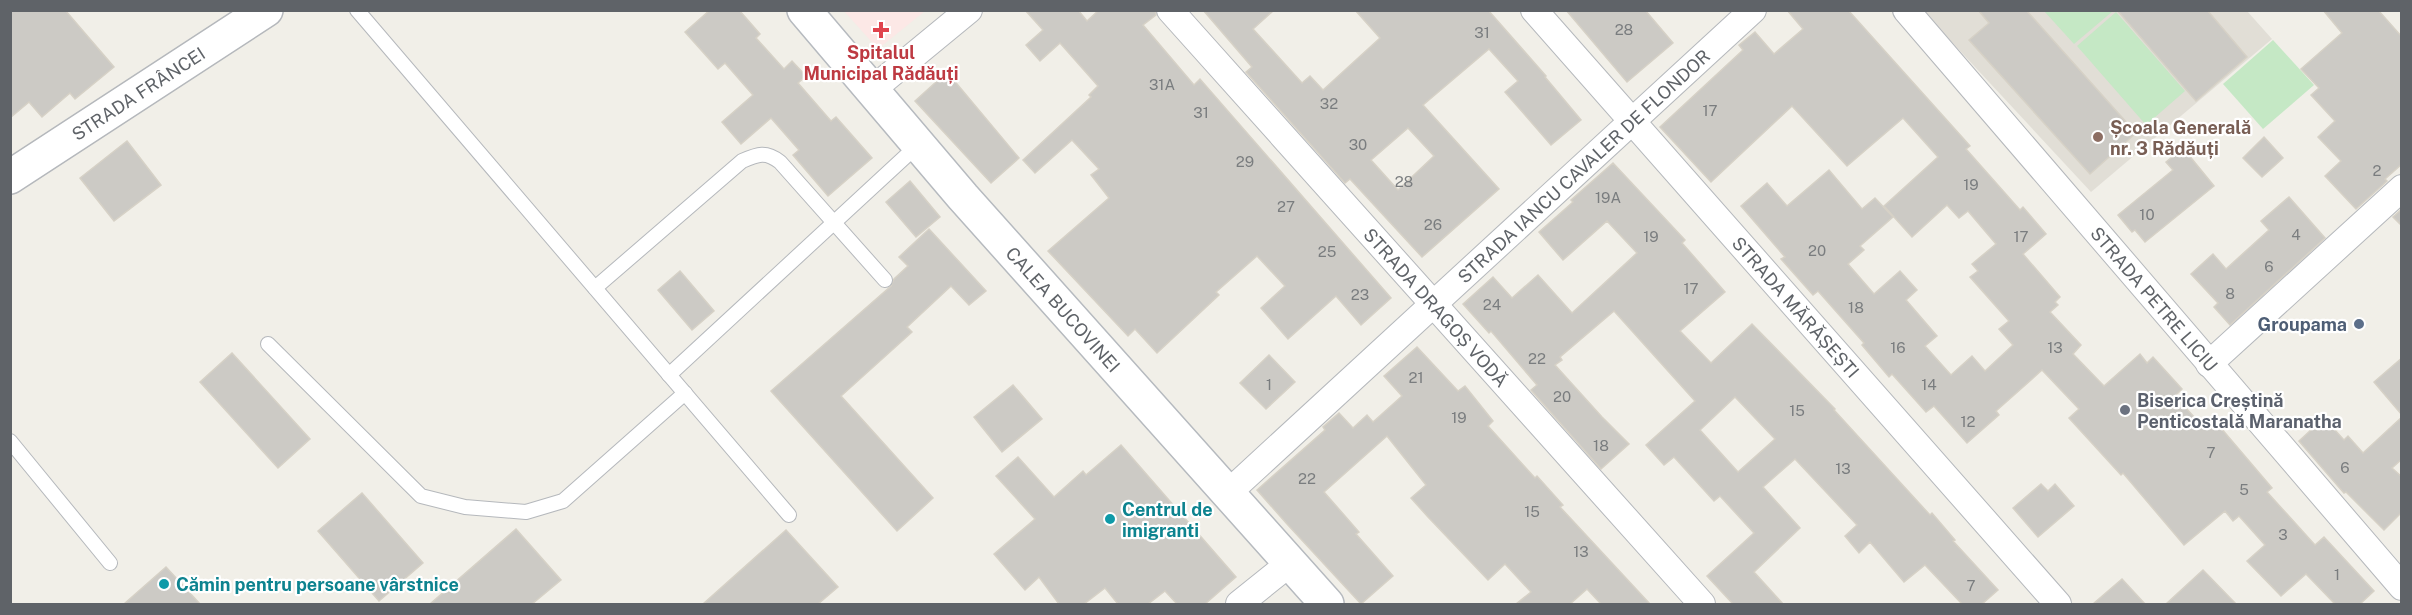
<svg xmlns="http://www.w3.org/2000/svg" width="2412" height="615" font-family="'Public Sans',sans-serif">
	<rect width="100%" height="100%" fill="#f1efe8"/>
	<polygon fill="#e1ded6" points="1923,11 2247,11 2272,39 2091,192"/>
	<polygon fill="#fce8e6" points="844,11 925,11 878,49"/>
	<g fill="#c5e8c5">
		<polygon points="2044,11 2113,11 2074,44"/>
		<polygon points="2116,12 2185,91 2146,125 2077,46"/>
		<polygon points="2273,40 2314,85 2263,129 2223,84"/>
	</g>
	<g fill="#cccac5" stroke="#d6d1c6" stroke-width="1.5" fill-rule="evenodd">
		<polygon points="10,10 65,10 114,67 75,99 70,93 42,117 29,102 10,118"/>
		<polygon points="710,10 739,10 760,34 756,38 784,69 792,61 806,76 798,83 831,121 836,117 872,158 828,196 793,155 799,150 771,118 741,144 722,122 753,95 725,63 718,69 685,32"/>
		<polygon points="1025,10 1078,10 1087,21 1099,10 1155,10 1156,15 1143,25 1194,85 1200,79 1391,298 1361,325 1336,296 1288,339 1261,308 1285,286 1257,256 1216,292 1219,295 1157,353 1135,329 1128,336 1048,251 1109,198 1091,175 1099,169 1072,140 1035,173 1023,160 1091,97 1089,95 1098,86 1060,43 1040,61 1026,45 1043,30"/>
		<path d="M1203,10H1274L1253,29L1302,83L1310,76L1323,90L1380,38L1355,10H1488L1546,76L1545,77L1581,120L1551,145L1505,92L1518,81L1489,49L1423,105L1499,189L1422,257L1350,179L1345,183L1246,72L1252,67ZM1408,128L1434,156L1398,190L1371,160Z"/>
		<polygon points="1566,10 1645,10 1673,43 1627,82"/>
		<polygon points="1787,10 1848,10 1970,146 1966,149 2020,210 2023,207 2046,234 2023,254 2060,297 2055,302 2058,305 2050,312 2081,345 2073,354 2104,386 2140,354 2147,363 2153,357 2182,389 2175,396 2205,429 2215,421 2272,488 2267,492 2315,545 2324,537 2374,591 2360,604 2335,604 2306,574 2281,596 2247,561 2265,545 2239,516 2233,521 2225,511 2184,545 2123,473 2121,475 2069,418 2079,409 2042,370 1996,411 1999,415 1967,443 1934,406 1926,412 1892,374 1889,377 1862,345 1864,343 1818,291 1813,295 1781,259 1785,257 1741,206 1767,183 1787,206 1829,170 1862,209 1875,198 1893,217 1860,246 1864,250 1848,264 1874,294 1900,271 1917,290 1906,300 1937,336 1925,346 1951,375 1972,356 1985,371 2013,345 1999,329 2009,321 1970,277 1978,271 1972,264 1996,244 1968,211 1959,218 1947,205 1912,237 1884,206 1938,157 1903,118 1847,166 1792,106 1711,182 1660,127 1743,50 1739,45 1755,32 1774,54 1803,29"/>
		<polygon points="1978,10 2026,10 2136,133 2090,174 1969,40 1989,23"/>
		<polygon points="2117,10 2207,10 2247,57 2196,101"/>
		<polygon points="2323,10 2378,10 2402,37 2402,164 2385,179 2387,181 2356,209 2325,176 2341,161 2318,137 2335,121 2311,95 2319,88 2301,69 2342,33"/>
		<polygon points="947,72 1019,158 991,183 915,101"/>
		<polygon points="2264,137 2283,158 2262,177 2243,158"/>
		<polygon points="127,141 161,185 114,221 80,178"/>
		<polygon points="2183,148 2214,186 2145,242 2135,230 2132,232 2118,215 2173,170 2166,162"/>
		<path d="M1613,163L1685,240L1682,243L1725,292L1680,331L1711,363L1752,324L1835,409L1834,410L1930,515L1932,513L1955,540L1953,541L1998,590L1982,604H1962L1925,565L1904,582L1870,542L1859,553L1845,536L1857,525L1795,459L1763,487L1800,528L1754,572L1783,604H1733L1707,576L1754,533L1720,496L1714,501L1674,457L1664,465L1646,445L1695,401L1614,311L1560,357L1562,360L1555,365L1602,417L1629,444L1601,469L1531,390L1537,385L1491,331L1489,333L1463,304L1493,277L1512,298L1538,275L1572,313L1637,253L1607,221L1563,260L1539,232L1573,202L1571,200ZM1735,397L1775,439L1738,472L1700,430Z"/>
		<polygon points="910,181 940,217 916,237 886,202"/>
		<polygon points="2289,197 2325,238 2230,325 2214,307 2218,303 2191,274 2213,254 2226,269 2269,230 2261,221"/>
		<polygon points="2402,209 2402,226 2393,217"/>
		<polygon points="929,229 986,291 969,305 951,286 907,327 912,332 841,396 933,498 897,531 771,391 891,286 894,279 908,266 899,257"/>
		<polygon points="680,271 714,311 692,330 658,290"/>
		<polygon points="1417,347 1458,391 1465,386 1493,421 1488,426 1535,478 1537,476 1563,505 1560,507 1650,604 1601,604 1587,589 1570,604 1516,604 1531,592 1505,564 1488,580 1428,517 1411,498 1426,485 1387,436 1324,492 1359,532 1356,534 1393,576 1361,604 1287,524 1257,490 1325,430 1323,427 1339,413 1353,428 1367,415 1373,422 1402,396 1384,376"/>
		<polygon points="232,353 310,439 278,468 200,382"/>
		<polygon points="1269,355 1295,382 1266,409 1240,383"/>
		<polygon points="2402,358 2402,415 2374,382"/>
		<polygon points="1013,385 1042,419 1002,452 974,417"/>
		<polygon points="2402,417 2402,459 2392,468 2402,477 2402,512 2384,530 2346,492 2344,493 2299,441 2324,418 2344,440 2348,436 2363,453"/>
		<polygon points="1121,445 1236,577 1205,604 1177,604 1165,591 1148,604 1118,604 1105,588 1084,604 1059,604 1039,577 1025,590 994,554 1035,519 996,476 1018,457 1054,497 1083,471 1086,475"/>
		<polygon points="2041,484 2048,491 2055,484 2074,506 2038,537 2013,508"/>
		<polygon points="362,493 423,563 379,601 318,531"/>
		<polygon points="516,529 561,580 532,604 430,604"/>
		<polygon points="786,530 838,587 818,604 703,604"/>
		<polygon points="166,567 200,604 124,604"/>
		<polygon points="2203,570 2236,604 2166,604"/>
		<polygon points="2122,579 2145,604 2093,604"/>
	</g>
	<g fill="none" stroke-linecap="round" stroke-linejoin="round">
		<g stroke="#b5b8bc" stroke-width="16">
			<g id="service">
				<polyline points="357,10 789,515"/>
				<path d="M595,288L742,161C758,154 766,151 780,162L885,280"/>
				<polyline points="268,344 421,496 465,507 526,512 563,501 685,393"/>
				<polyline points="669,375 919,144"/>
				<polyline points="10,441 110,563"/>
			</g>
		</g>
		<g stroke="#b5b8bc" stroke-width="28">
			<g id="minor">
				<path id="s1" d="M1170,10L1702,604"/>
				<path id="s2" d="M1534,10L2058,604"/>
				<path id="s3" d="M1906,10L2402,587"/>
				<polyline points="873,89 969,10"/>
				<polyline points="2209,364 2402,188"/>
				<path id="s4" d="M1228,493L1753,10"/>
				<polyline points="1239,604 1290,563"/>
			</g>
		</g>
		<g stroke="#b5b8bc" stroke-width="36">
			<g id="tertiary">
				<path id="s5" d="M10,177L266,10"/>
			</g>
		</g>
		<g stroke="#b6babf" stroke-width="36">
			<g id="secondary">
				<path id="s6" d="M804,10L963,197L1327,604"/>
			</g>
		</g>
		<use href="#service" stroke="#fff" stroke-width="14"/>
		<use href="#minor" stroke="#fff" stroke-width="26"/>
		<use href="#tertiary" stroke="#fff" stroke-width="33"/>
		<use href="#secondary" stroke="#fff" stroke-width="33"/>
	</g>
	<path fill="#e0444e" stroke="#fff" stroke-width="2" d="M878 21h6v6h6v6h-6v6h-6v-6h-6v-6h6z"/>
	<circle fill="#8d6e63" stroke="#fff" stroke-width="2" cx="2098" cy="137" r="6"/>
	<circle fill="#5c6f8a" stroke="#fff" stroke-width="2" cx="2359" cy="324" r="6"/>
	<circle fill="#6b7280" stroke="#fff" stroke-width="2" cx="2125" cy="410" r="6"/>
	<g fill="#0f9aa8" stroke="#fff" stroke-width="2">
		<circle cx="1110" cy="519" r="6"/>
		<circle cx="164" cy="584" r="6"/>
	</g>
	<g text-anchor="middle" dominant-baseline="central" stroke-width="4.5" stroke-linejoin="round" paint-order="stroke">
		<g font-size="15" fill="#7a7d7f">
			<text x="1624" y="29">28</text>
			<text x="1482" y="32">31</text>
			<text x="1162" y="84">31A</text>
			<text x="1329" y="103">32</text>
			<text x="1710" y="110">17</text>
			<text x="1201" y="112">31</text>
			<text x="1358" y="144">30</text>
			<text x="1245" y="161">29</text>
			<text x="2377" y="170">2</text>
			<text x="1404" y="181">28</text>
			<text x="1971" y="184">19</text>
			<text x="1608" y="197">19A</text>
			<text x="1286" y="206">27</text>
			<text x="2147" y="214">10</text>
			<text x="1433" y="224">26</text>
			<text x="2296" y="234">4</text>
			<text x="1651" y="236">19</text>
			<text x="2021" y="236">17</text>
			<text x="1817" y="250">20</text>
			<text x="1327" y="251">25</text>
			<text x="2269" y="266">6</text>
			<text x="1691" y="288">17</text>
			<text x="2230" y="293">8</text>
			<text x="1360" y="294">23</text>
			<text x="1492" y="304">24</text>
			<text x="1856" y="307">18</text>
			<text x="1898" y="347">16</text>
			<text x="2055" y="347">13</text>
			<text x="1537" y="358">22</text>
			<text x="1416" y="377">21</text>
			<text x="1269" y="384">1</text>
			<text x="1929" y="384">14</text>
			<text x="1562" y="396">20</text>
			<text x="1797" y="410">15</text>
			<text x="1459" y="417">19</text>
			<text x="1968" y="421">12</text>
			<text x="1601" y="445">18</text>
			<text x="2211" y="452">7</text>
			<text x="2345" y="467">6</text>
			<text x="1843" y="468">13</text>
			<text x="1307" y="478">22</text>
			<text x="2244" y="489">5</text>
			<text x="1532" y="511">15</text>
			<text x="2283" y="534">3</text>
			<text x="1581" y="551">13</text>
			<text x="2337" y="574">1</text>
			<text x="1971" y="585">7</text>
		</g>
		<g font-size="18" font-weight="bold" fill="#be3a42" stroke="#fff">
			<text x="881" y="52">Spitalul<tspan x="881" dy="21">Municipal Rădăuți</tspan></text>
		</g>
		<g font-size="18" fill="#5f6368" stroke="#fff">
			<text stroke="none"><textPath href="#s5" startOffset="153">STRADA FRÂNCEI</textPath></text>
			<text stroke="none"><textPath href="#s4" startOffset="483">STRADA IANCU CAVALER DE FLONDOR</textPath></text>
			<text stroke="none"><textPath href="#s3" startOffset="381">STRADA PETRE LICIU</textPath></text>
			<text stroke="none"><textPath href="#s1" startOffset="399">STRADA DRAGOȘ VODĂ</textPath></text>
			<text stroke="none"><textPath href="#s2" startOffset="396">STRADA MĂRĂȘEȘTI</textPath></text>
			<text stroke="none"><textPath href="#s6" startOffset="396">CALEA BUCOVINEI</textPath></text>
		</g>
		<g font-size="18" font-weight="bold" fill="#785e54" stroke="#fff" text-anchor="start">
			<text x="2110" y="127">Școala Generală<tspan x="2110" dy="21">nr. 3 Rădăuți</tspan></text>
		</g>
		<g font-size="18" font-weight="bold" fill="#4e5e75" stroke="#fff" text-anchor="end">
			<text x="2347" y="324">Groupama</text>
		</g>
		<g font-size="18" font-weight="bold" fill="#5b616d" stroke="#fff" text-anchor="start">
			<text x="2137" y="400">Biserica Creștină<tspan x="2137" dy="21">Penticostală Maranatha</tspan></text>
		</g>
		<g font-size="18" font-weight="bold" fill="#0d838f" stroke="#fff" text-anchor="start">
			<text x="1122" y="509">Centrul de<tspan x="1122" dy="21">imigranti</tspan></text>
			<text x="176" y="584">Cămin pentru persoane vârstnice</text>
		</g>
	</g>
	<rect width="2412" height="615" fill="none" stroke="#5f6368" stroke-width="24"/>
</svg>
